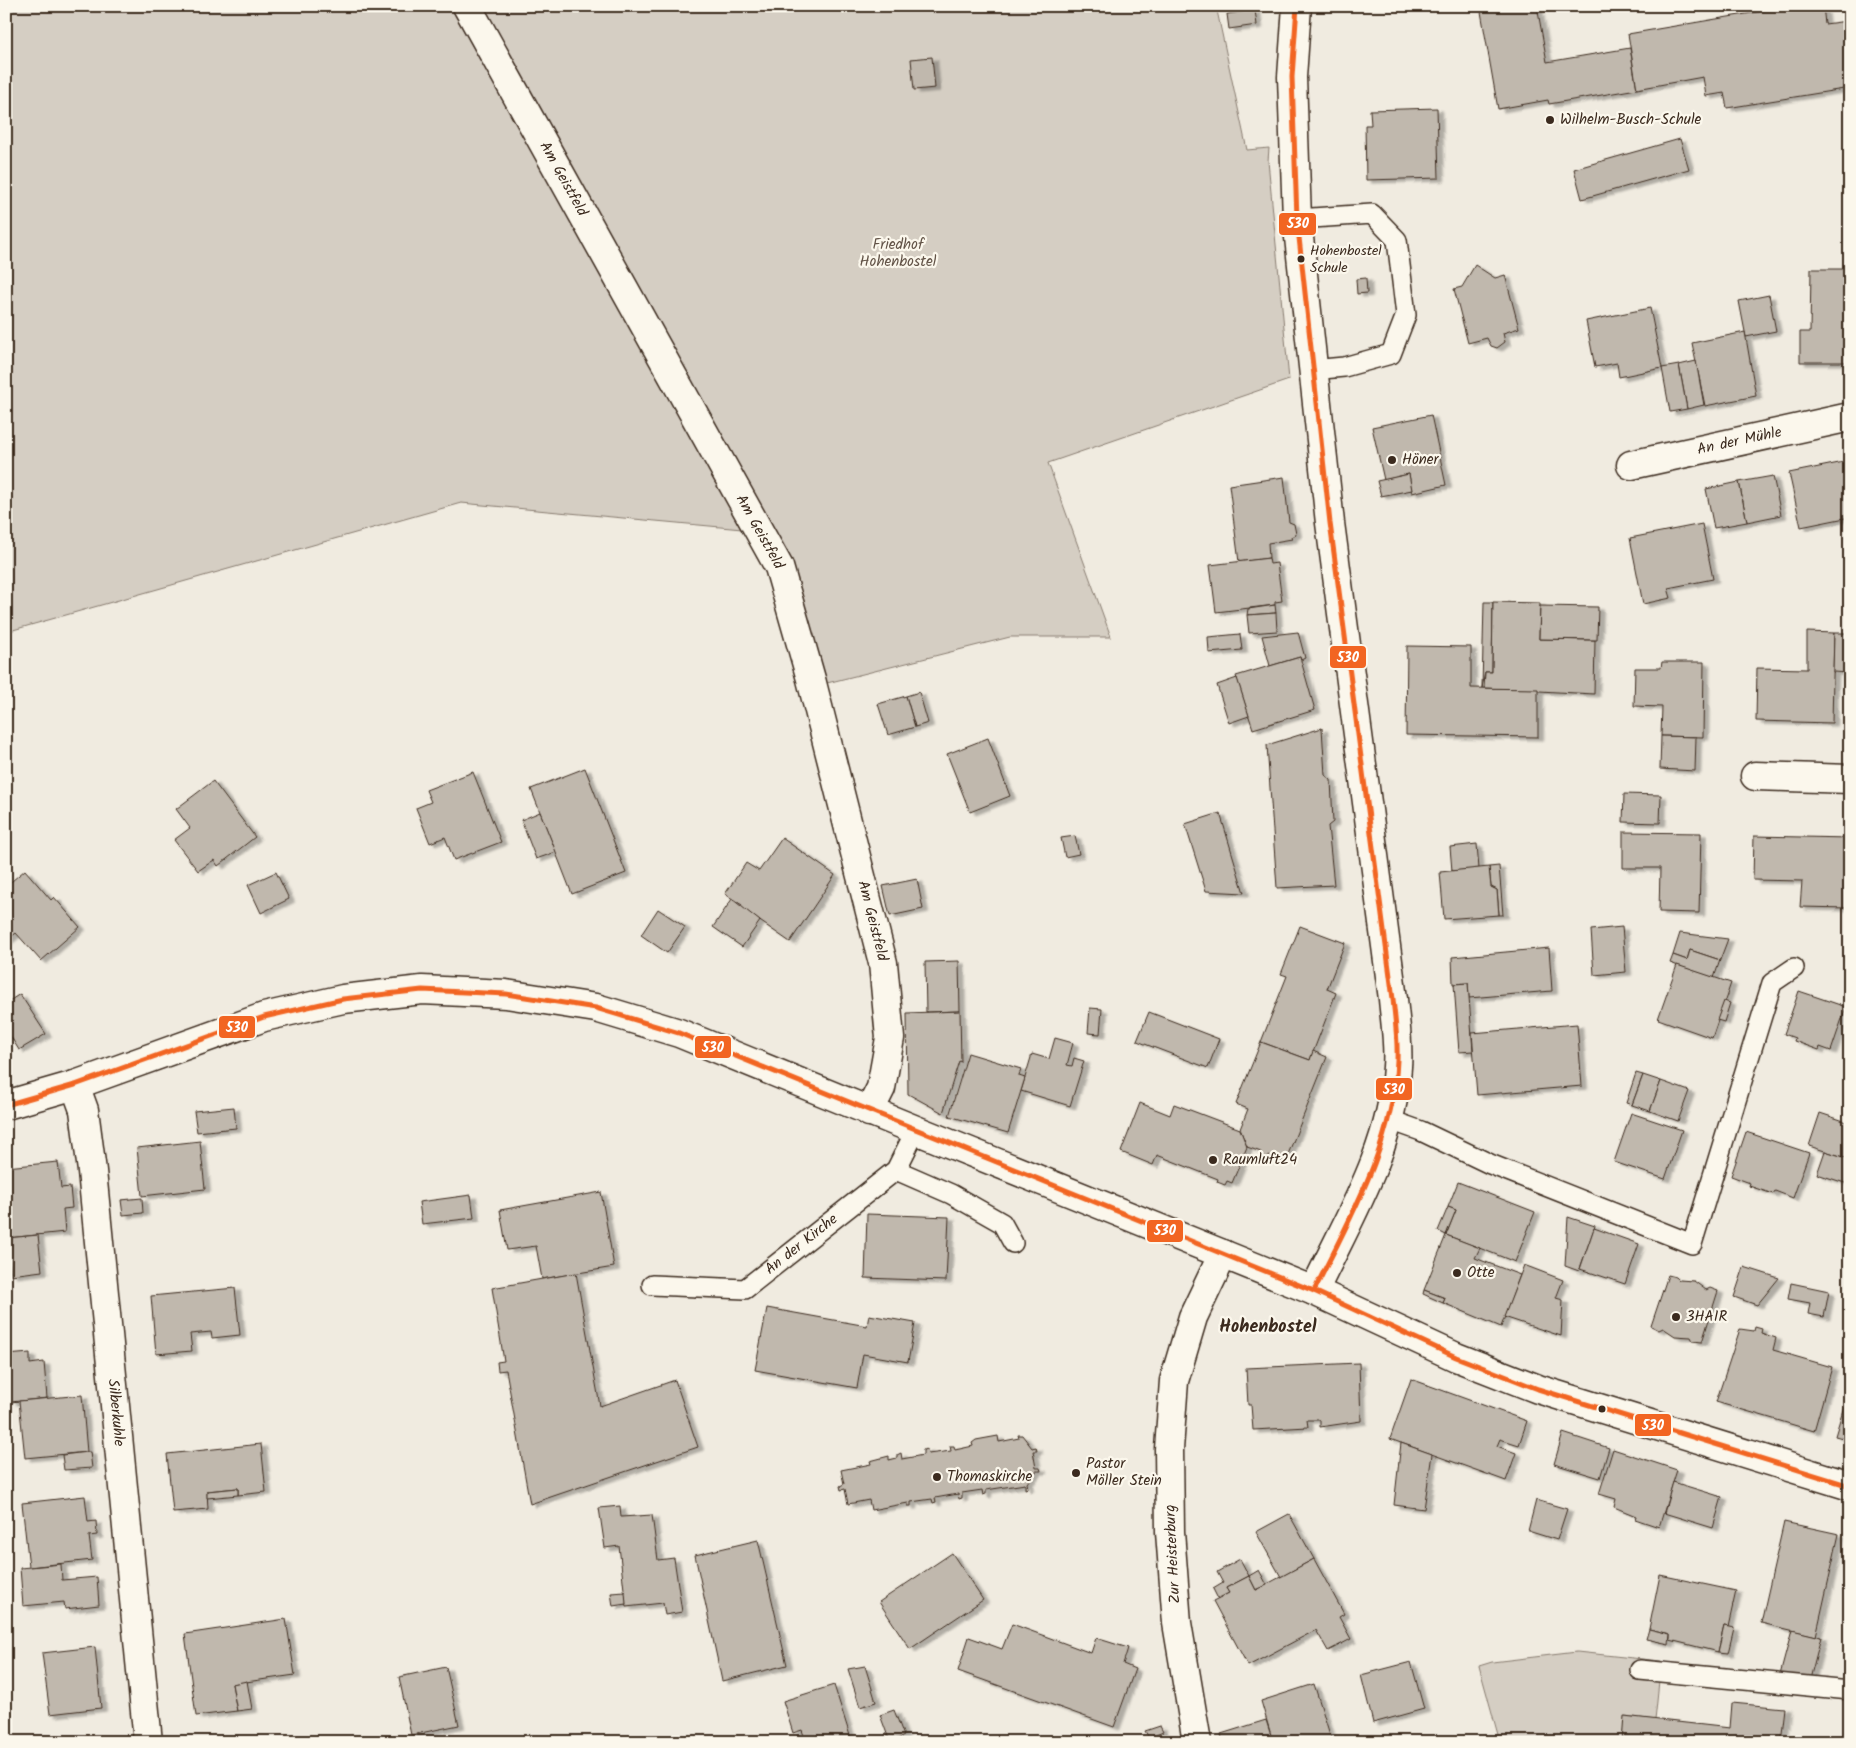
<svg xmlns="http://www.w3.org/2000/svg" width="1856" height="1748" font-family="Kalam,sans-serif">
	<defs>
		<filter id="shadow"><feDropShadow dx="5.5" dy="3" stdDeviation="1" flood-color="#0004"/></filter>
	</defs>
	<rect width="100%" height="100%" fill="#f0ebe0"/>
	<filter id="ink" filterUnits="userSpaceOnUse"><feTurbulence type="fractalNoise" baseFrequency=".02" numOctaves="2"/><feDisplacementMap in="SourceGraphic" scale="10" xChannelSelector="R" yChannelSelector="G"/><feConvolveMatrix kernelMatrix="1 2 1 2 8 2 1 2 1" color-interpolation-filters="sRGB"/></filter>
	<g filter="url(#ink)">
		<g fill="#d5cec3" stroke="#887c70">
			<polygon points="6,6 450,6 742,529 461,503 6,632"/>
			<polygon points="476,6 1216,6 1247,150 1269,148 1268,161 1289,380 1048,463 1111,637 1010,637 823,684 781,553"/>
			<polygon points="1577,1652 1661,1661 1655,1720 1625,1716 1622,1742 1500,1742 1479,1666 1492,1662"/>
		</g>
		<g fill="#c0b8ad" stroke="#3b2a1e" filter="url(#shadow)">
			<polygon points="1480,6 1537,6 1547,62 1630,48 1637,89 1549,104 1548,100 1498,109"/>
			<polygon points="1793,6 1823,6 1825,24 1847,21 1850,38 1850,88 1727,108 1724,93 1706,96 1703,77 1637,89 1628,34"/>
			<polygon points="1255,10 1257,25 1229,29 1227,14"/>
			<polygon points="932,57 935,88 914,90 911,59"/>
			<polygon points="1437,108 1439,178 1366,180 1365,125 1371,125 1370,110"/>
			<polygon points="1680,139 1689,169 1582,199 1574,169"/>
			<polygon points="1475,265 1495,278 1505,275 1519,328 1503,333 1505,342 1497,348 1491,346 1487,338 1468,343 1454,289 1462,287"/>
			<polygon points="1811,269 1850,269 1850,362 1800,362 1800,332 1810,332"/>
			<polygon points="1366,278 1367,293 1357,294 1356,279"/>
			<polygon points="1769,295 1776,331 1746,337 1739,301"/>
			<polygon points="1650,308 1662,368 1619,377 1617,363 1595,367 1586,321"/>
			<polygon points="1745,332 1756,396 1705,406 1692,343"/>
			<polygon points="1696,361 1704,405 1687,409 1679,365"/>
			<polygon points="1679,365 1687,409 1670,412 1662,368"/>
			<polygon points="1431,415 1446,485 1412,493 1409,474 1384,480 1372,427"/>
			<polygon points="1849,461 1850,517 1801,527 1789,473"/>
			<polygon points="1409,474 1412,490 1381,496 1377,481"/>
			<polygon points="1773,476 1781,515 1747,522 1739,482"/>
			<polygon points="1284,477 1289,522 1294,524 1296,534 1291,537 1292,539 1268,543 1269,558 1239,562 1229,485"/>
			<polygon points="1739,482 1747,522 1714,528 1706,489"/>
			<polygon points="1702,524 1713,579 1668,588 1671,598 1643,604 1630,538"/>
			<polygon points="1269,558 1270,564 1277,563 1282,601 1275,602 1275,605 1216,612 1210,565"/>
			<polygon points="1484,602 1493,602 1492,672 1485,672 1482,688"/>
			<polygon points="1493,602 1540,603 1539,639 1595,640 1594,694 1484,688 1485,672 1492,672"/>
			<polygon points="1275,605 1276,613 1247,615 1248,609"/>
			<polygon points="1540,606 1598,607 1597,640 1539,639"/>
			<polygon points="1276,613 1277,631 1249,633 1247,615"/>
			<polygon points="1298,632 1305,658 1301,660 1300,657 1270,666 1262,636"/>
			<polygon points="1807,632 1834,633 1832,723 1756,721 1757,668 1807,669"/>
			<polygon points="1834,633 1850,633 1850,673 1833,672"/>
			<polygon points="1240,634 1242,650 1209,653 1208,637"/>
			<polygon points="1407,646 1471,647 1471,688 1538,689 1538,737 1406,735"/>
			<polygon points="1300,657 1315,710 1253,729 1236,676"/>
			<polygon points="1662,662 1704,662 1703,737 1661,736 1662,707 1634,706 1635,668 1661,668"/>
			<polygon points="1237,678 1249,716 1229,723 1217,685"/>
			<polygon points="919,692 928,723 915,727 906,696"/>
			<polygon points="906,696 915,727 888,735 878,704"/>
			<polygon points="1322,728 1325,775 1331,780 1333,822 1328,826 1334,885 1277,888 1267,745"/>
			<polygon points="1661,736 1696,737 1695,771 1660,769"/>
			<polygon points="988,738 1010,796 970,812 947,754"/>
			<polygon points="585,768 626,873 572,894 531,789"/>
			<polygon points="473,772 501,842 454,860 445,837 430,843 416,808 431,802 426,790"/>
			<polygon points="213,781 255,837 218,866 214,860 198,871 174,840 190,828 176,809"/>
			<polygon points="1624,794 1661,795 1660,823 1623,822"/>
			<polygon points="540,812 556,852 536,859 521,820"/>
			<polygon points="1220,813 1244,893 1206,891 1185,824"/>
			<polygon points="1623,832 1701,833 1699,913 1659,912 1660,868 1623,868"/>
			<polygon points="1075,836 1079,854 1065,857 1061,838"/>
			<polygon points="1754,836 1850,838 1849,908 1800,907 1802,881 1753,880"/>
			<polygon points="782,838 835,875 790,942 741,908 742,905 725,894 746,863 759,871"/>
			<polygon points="1477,844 1479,869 1452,871 1450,847"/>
			<polygon points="1499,866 1503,915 1499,915 1497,890 1491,887 1489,867"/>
			<polygon points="1489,867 1491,887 1497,890 1499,915 1444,919 1440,872"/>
			<polygon points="25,870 51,900 54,897 80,927 41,961 16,933 6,941 6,886"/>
			<polygon points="276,872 289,899 261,913 248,885"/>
			<polygon points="917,879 923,909 890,916 883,886"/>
			<polygon points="732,899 760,921 742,947 713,927"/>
			<polygon points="658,909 685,927 667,953 641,935"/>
			<polygon points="1300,926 1345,943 1327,989 1336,993 1310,1060 1261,1042 1287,976 1281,974"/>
			<polygon points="1622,927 1626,972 1594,975 1591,930"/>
			<polygon points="1680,933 1728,939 1720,960 1690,950 1687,960 1673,955"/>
			<polygon points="1549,948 1552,991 1469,998 1468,983 1453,984 1452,957"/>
			<polygon points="1690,950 1720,960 1714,978 1670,963 1673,955 1687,960"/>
			<polygon points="959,961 960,1011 926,1012 925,962"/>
			<polygon points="1677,965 1731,983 1712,1038 1658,1019"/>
			<polygon points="1468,983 1473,1051 1459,1052 1454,984"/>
			<polygon points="1799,991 1846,1007 1831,1051 1820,1047 1819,1050 1794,1041 1795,1038 1784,1034"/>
			<polygon points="20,994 46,1034 19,1050 6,1029 6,1003"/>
			<polygon points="1724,1001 1730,1003 1724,1022 1717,1020"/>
			<polygon points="1090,1008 1102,1009 1100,1034 1088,1033"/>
			<polygon points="960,1011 961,1062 959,1061 943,1113 908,1094 907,1013"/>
			<polygon points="1149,1012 1219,1039 1208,1068 1137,1041"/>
			<polygon points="1577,1024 1582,1086 1477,1095 1472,1033"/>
			<polygon points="1055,1038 1073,1043 1067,1065 1072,1066 1074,1058 1084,1061 1070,1106 1021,1091 1032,1054 1049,1059"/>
			<polygon points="1261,1042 1310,1060 1313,1051 1327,1057 1285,1162 1269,1156 1268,1159 1260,1155 1261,1152 1247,1147 1240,1129 1248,1109 1236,1104"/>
			<polygon points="968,1053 1021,1069 1019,1076 1025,1078 1008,1133 949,1116"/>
			<polygon points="1636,1073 1643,1075 1632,1105 1626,1103"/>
			<polygon points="1643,1075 1661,1081 1650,1111 1632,1105"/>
			<polygon points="1661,1081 1689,1091 1678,1121 1650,1111"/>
			<polygon points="1140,1103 1170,1115 1174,1104 1240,1129 1247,1147 1232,1183 1227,1181 1225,1185 1217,1182 1218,1179 1157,1155 1153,1165 1121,1152"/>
			<polygon points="234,1107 236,1128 197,1132 194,1111"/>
			<polygon points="1631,1113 1682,1130 1665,1179 1614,1162"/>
			<polygon points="1820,1113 1850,1123 1850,1159 1809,1146"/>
			<polygon points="1746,1132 1809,1153 1793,1198 1775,1191 1773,1194 1749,1186 1750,1183 1731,1176"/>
			<polygon points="200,1141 205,1189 142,1196 137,1148"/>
			<polygon points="1825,1151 1850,1159 1848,1184 1817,1174"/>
			<polygon points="58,1162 61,1188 70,1187 72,1208 63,1209 65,1232 7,1238 6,1167"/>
			<polygon points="1458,1182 1535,1212 1515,1262 1446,1235 1456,1210 1448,1207"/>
			<polygon points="601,1192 614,1267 542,1279 536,1246 507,1250 500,1210"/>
			<polygon points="471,1195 474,1218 422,1224 419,1202"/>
			<polygon points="142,1198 143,1213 123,1215 121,1200"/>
			<polygon points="1448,1207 1456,1210 1446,1235 1438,1231"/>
			<polygon points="867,1214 949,1217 946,1281 865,1278"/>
			<polygon points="1568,1217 1595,1226 1579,1271 1565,1266"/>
			<polygon points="1594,1228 1639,1244 1625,1284 1580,1269"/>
			<polygon points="38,1235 42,1271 11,1275 7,1238"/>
			<polygon points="1446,1235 1480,1248 1475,1258 1520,1275 1501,1327 1443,1303 1445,1298 1424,1290"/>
			<polygon points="1524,1265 1563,1280 1556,1298 1563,1300 1561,1336 1504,1317"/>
			<polygon points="1744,1267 1779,1278 1757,1305 1734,1297"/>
			<polygon points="576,1273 600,1406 675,1380 698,1447 530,1504 506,1370 498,1371 497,1362 504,1361 492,1288"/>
			<polygon points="1668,1275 1676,1277 1679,1280 1694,1281 1706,1290 1710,1288 1718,1291 1702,1342 1693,1341 1691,1337 1675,1336 1663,1328 1659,1330 1651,1326"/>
			<polygon points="1791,1283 1829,1291 1824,1317 1808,1314 1810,1303 1788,1299"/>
			<polygon points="235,1288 240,1335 212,1338 211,1332 190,1334 192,1351 156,1354 151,1296"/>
			<polygon points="1424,1290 1445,1298 1443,1303 1423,1294"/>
			<polygon points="767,1308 867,1326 869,1315 915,1323 908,1362 863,1354 857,1388 755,1370"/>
			<polygon points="1755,1327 1762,1329 1761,1333 1776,1338 1773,1350 1832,1367 1814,1431 1716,1402 1740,1329 1754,1331"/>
			<polygon points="30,1353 30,1364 44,1362 47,1398 11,1402 7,1355"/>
			<polygon points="1359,1363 1361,1421 1320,1427 1320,1420 1307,1420 1308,1427 1253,1430 1251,1405 1248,1405 1246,1368"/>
			<polygon points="1411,1379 1527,1421 1519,1445 1500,1439 1497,1446 1516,1453 1506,1481 1390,1439"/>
			<polygon points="1850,1386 1850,1440 1835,1436"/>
			<polygon points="82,1395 87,1452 25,1458 19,1401"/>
			<polygon points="1563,1433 1609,1448 1600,1478 1554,1464"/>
			<polygon points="1018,1435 1022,1435 1032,1448 1036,1447 1037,1451 1033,1451 1036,1468 1040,1468 1041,1471 1036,1471 1027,1483 1028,1488 1025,1489 1025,1484 986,1490 986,1494 983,1495 982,1490 962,1493 962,1498 959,1499 958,1494 935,1498 936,1502 933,1503 932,1499 911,1502 911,1506 908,1506 908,1503 871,1510 869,1500 848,1504 845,1489 841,1490 840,1486 844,1484 841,1470 871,1464 870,1461 889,1456 889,1460 897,1458 897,1455 901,1453 902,1459 923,1455 923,1450 927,1449 928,1454 951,1451 950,1446 954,1446 955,1450 973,1446 972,1443 976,1440 998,1436 999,1442 1019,1438"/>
			<polygon points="1401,1443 1432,1454 1424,1509 1394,1505"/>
			<polygon points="261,1444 266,1492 238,1495 238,1488 207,1491 208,1509 173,1512 167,1454"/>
			<polygon points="1613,1449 1677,1470 1659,1527 1635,1519 1636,1516 1614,1507 1616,1499 1599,1494"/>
			<polygon points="87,1452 90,1452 92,1468 64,1470 62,1455"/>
			<polygon points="1673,1482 1722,1497 1713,1528 1664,1513"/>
			<polygon points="238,1488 238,1495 207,1498 207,1491"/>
			<polygon points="85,1496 88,1522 96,1521 97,1535 89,1536 92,1560 29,1567 22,1503"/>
			<polygon points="1536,1500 1567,1509 1557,1540 1528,1531"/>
			<polygon points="620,1506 621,1517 652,1515 658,1560 674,1558 682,1612 665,1615 663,1603 626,1607 619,1546 605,1548 599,1508"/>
			<polygon points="1289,1514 1314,1559 1281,1577 1256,1532"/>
			<polygon points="1784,1522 1839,1534 1816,1636 1761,1623"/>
			<polygon points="758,1540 787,1665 722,1681 695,1555"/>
			<polygon points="952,1553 983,1600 910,1649 879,1602"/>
			<polygon points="1240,1559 1249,1576 1226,1588 1229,1593 1218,1599 1213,1589 1223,1583 1217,1572"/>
			<polygon points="1314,1559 1344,1614 1339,1617 1351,1639 1328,1651 1316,1630 1248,1666 1213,1601 1229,1593 1226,1588 1249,1576 1256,1590"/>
			<polygon points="61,1564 62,1580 97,1577 99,1605 65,1609 64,1602 23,1606 20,1568"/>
			<polygon points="1259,1570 1267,1585 1256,1590 1249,1576"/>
			<polygon points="1660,1575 1736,1591 1728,1627 1724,1626 1718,1652 1670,1640 1670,1634 1649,1629"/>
			<polygon points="625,1592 626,1604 613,1606 611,1593"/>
			<polygon points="286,1619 295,1675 232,1684 237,1711 196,1716 185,1634"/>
			<polygon points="1012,1624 1091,1653 1096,1638 1128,1648 1123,1664 1135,1669 1114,1727 958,1671 969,1637 1002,1649"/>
			<polygon points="1724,1626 1734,1628 1728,1653 1718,1652"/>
			<polygon points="1649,1629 1670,1634 1669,1644 1646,1639"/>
			<polygon points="1792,1630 1821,1637 1810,1679 1780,1675"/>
			<polygon points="95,1647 101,1708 50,1714 42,1653"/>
			<polygon points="1411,1662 1424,1709 1373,1723 1361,1675"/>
			<polygon points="865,1666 876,1702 860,1707 848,1669"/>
			<polygon points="446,1667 459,1725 411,1735 399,1677"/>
			<polygon points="247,1681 252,1709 237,1711 232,1684"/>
			<polygon points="1314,1684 1331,1738 1317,1742 1273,1742 1261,1701"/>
			<polygon points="834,1685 852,1742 806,1742 802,1730 793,1733 783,1701"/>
			<polygon points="1732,1703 1785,1708 1781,1742 1622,1742 1624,1716 1730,1728"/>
			<polygon points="894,1710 904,1736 890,1742 880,1715"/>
			<polygon points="1266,1720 1273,1742 1223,1742 1221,1734"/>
			<polygon points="1160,1726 1163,1732 1149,1738 1145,1731"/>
		</g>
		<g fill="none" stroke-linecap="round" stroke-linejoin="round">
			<g stroke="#3b2a1e" stroke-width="22">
				<g id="service">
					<polyline points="1297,219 1372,214 1397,240 1406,315 1391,354 1344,367 1312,370"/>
					<polyline points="1390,1120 1421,1131 1490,1164 1692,1244 1772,983 1794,968"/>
					<polyline points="896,1170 951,1194 1002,1223 1013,1243"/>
					<path id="s1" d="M652,1285L745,1289L896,1170L916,1130"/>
					<polyline points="1640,1670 1850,1690"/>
				</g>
			</g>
			<g stroke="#3b2a1e" stroke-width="31">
				<g id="minor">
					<path id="s2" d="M467,6L779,567L811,679L883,963L890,1038L881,1088L869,1112"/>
					<path id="s3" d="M1631,465L1850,417"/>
					<polyline points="1755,776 1850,779"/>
					<path id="s4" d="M75,1085L84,1110L92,1171L148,1742"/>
					<polyline points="1197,1742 1177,1623 1170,1532 1169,1449 1174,1381 1193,1317 1223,1254"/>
				</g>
			</g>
			<g stroke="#3b2a1e" stroke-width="31">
				<path id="tertiary" d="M1297,6L1292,77L1297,219L1330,523L1393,999C1395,1021 1399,1045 1397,1067C1392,1149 1348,1219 1314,1291"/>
			</g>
			<g stroke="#3b2a1e" stroke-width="31">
				<polyline id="secondary" points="6,1105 75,1085 264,1017 343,999 422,990 506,994 596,1008 679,1033 916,1130 1314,1291 1456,1357 1538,1389 1850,1486"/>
			</g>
			<use href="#service" stroke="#fbf7ec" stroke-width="19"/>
			<use href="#minor" stroke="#fbf7ec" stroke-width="28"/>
			<use href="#tertiary" stroke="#fbf7ec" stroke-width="28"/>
			<use href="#secondary" stroke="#fbf7ec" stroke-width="28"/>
			<g stroke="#fbf7ec" stroke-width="9">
				<g id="bus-1">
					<path d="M1297,6L1292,77L1297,219L1330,523L1393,999C1395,1019 1398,1039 1397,1060C1394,1143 1350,1218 1314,1291"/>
					<polyline points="6,1105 75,1085 264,1017 343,999 422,990 506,994 596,1008 679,1033 1314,1291 1456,1357 1538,1389 1850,1486"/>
				</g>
			</g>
			<use href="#bus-1" stroke="#f26522" stroke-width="5"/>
		</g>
	</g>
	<g fill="#3b2a1e" stroke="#fbf7ec" stroke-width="2">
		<circle cx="1550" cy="120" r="5"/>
		<circle cx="1301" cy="259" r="4.5"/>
		<circle cx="1392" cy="460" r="5"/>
		<circle cx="1213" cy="1160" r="5"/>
		<circle cx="1457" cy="1273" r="5"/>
		<circle cx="1676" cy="1317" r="5"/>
		<circle cx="1602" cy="1409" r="4.5"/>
		<circle cx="1076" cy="1473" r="5"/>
		<circle cx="937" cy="1477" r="5"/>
	</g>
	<g text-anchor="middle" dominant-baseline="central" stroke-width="4.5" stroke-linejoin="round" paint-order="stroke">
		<g font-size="14" fill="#3b2a1e" stroke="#fbf7ec" text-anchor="start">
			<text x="1310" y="251">Hohenbostel<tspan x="1310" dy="17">Schule</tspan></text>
		</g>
		<g font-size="15" fill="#3b2a1e" stroke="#fbf7ec" text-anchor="start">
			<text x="1560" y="120">Wilhelm-Busch-Schule</text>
			<text x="1402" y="460">Höner</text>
			<text x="1223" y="1160">Raumluft24</text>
			<text x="1467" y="1273">Otte</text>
			<text x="1686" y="1317">3HAIR</text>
			<text x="1086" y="1464">Pastor<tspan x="1086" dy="17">Möller Stein</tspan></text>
			<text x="947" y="1477">Thomaskirche</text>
		</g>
		<g font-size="15" fill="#3b2a1e" stroke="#fbf7ec">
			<text stroke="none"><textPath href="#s2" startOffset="198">Am Geistfeld</textPath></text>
			<text stroke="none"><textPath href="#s3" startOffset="111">An der Mühle</textPath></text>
			<text stroke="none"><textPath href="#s2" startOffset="602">Am Geistfeld</textPath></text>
			<text stroke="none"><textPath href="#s2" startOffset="1008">Am Geistfeld</textPath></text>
			<text stroke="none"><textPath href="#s1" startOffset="165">An der Kirche</textPath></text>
			<text stroke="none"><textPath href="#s4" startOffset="331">Silberkuhle</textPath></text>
			<text transform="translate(1173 1554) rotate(-93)">Zur Heisterburg</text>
		</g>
		<g font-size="15" fill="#625347" stroke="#fbf7ec">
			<text x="898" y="245">Friedhof<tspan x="898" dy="17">Hohenbostel</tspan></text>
		</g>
		<g font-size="18" font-weight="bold" fill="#3b2a1e" stroke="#fbf7ec">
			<text x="1268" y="1327">Hohenbostel</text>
		</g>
	</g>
	<g stroke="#fbf7ec" stroke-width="2">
		<rect x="1278" y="212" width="39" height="24" rx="5" fill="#f26522"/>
		<rect x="1329" y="645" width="38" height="24" rx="5" fill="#f26522"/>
		<rect x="218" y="1015" width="38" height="24" rx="5" fill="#f26522"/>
		<rect x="694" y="1035" width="38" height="24" rx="5" fill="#f26522"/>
		<rect x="1375" y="1077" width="38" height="24" rx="5" fill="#f26522"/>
		<rect x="1146" y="1219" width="38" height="24" rx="5" fill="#f26522"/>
		<rect x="1634" y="1413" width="38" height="24" rx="5" fill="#f26522"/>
	</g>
	<g font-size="14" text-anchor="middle" font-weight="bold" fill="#fff">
		<text x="1298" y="228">530</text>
		<text x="1348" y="662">530</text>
		<text x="237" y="1032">530</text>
		<text x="713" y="1052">530</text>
		<text x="1394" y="1094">530</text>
		<text x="1165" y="1235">530</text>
		<text x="1653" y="1430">530</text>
	</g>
	<rect width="1856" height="1748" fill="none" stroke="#fbf7ec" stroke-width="25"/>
	<rect x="12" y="12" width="1831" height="1723" fill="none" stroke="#3b2a1e" stroke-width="2" filter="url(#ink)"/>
</svg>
